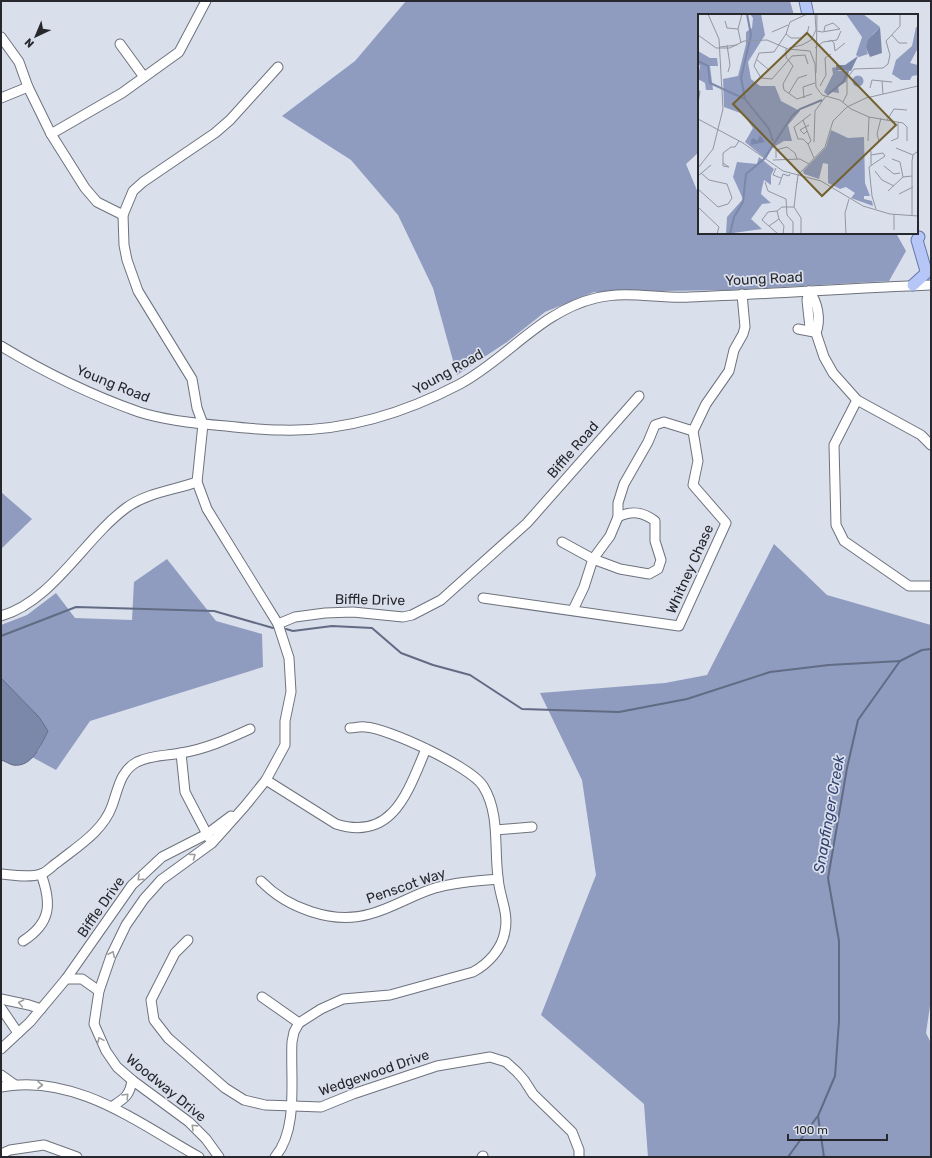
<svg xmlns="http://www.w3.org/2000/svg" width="932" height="1158" font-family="Rubik,sans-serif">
	<rect width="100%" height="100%" fill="#dadfec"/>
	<g fill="#8f9cbf">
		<polygon points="406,1 790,1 794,15 699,15 699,152 686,164 699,195 699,233 896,233 906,251 889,281 730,290 594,292 545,312 507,342 457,375 433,288 398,215 351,160 282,116 355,61"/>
		<polygon points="1,492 32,519 1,549"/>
		<polygon points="774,544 827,595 931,625 931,999 926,1033 931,1043 931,1157 648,1157 644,1104 541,1015 596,875 582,780 540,693 665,683 707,675"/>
		<polygon points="167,559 216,621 262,634 263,667 90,721 56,770 32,757 39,750 48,731 39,717 1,678 1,625 27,615 56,593 75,618 132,620 134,582"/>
	</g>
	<path fill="#7c88aa" stroke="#626b84" d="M1,678L39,717L48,731C41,745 32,768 13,765C9,764 5,761 1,760Z"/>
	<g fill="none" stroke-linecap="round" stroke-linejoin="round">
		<g stroke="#626b84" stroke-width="2">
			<polyline points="286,629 293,631 332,626 372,628 401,653 433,665 470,675 522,709 619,712 687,699 770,672 829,665 900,661"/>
			<polyline points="1,636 76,607 214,611 273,628"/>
			<polyline points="788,1157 817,1117"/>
			<polyline points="824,1157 818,1116 835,1076 839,1021 839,941 828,878 847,768 858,720 900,661 922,650 931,649"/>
		</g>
		<g stroke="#6d727d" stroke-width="11">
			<g id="minor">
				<polyline points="1,37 19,62 28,87 51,134 85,188 97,202 123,215"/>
				<polyline points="120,44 144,77"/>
				<polyline points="1,98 28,87"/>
				<polyline points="51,134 122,93 179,52 206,1"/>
				<polyline points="809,291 807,300 810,328 816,333 824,357 833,373 857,400 921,435 931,445"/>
				<path d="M809,291C818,302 821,320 816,333"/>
				<polyline points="798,329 814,332"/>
				<path d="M1,346C44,372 91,395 139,412C164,420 200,424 226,426C244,428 263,430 281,430C344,432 405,413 460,384C508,358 541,311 596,298C627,290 659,299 690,297C770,294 851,288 931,285"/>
				<polyline points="857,400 834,445 836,525 844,541 909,586 931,586"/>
				<path d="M562,542L593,559L620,569L649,574L658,569L661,560L655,541V521C643,512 632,510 618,517"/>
				<polyline points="483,598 679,626 726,523 693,485 698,461 693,431 706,404 729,371 734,350 743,334 745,327 742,294"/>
				<polyline points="573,610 584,587 593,559 610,536 618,517 618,503 624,484 648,442 655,425 664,422 693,431"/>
				<path d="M1,616C53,601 84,539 126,508C146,493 174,490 197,482"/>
				<polyline points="278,624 295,617 325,613 353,612 403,617 412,615 441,600 527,523 639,396"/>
				<polyline points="181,753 185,792 209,838"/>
				<path d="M266,780L336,824C393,842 408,791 426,749"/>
				<polyline points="496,830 532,827"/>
				<path d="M1,874C13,875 29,878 41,874C46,873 53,865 58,862C78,846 103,831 112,806C118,790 120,771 137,762C151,755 166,756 181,753C206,749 228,739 250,729"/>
				<path d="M261,881C287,908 333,925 370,914C393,908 412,895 435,888C455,882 477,881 498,879"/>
				<polyline points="188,940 175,953 151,1000 154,1020 168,1038 225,1088 244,1100 265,1105 321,1107 353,1094 437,1066 490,1057 506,1062 517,1072 524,1080 533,1094 572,1132 579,1150 579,1157"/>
				<path d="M23,941C51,923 52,904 41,874"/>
				<polyline points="66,979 82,979 99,991"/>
				<polyline points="262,997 299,1023"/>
				<polyline points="1,999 29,1005 41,1009"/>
				<polyline points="1,1008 18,1033"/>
				<polyline points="1,1049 30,1022 66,979 132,885 162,857 207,834 231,816"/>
				<polyline points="1,1075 15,1085"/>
				<path d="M1,1087C75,1073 138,1123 199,1157"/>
				<path d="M113,1106C125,1098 130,1095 132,1080"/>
				<polyline points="1,1154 10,1150 44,1145 77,1157"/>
				<polyline points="219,1157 206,1139 189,1122 132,1080 117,1067 106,1051 94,1024 99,991 111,956 126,925 144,899 161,880 212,843 245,806 266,780 285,745 285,721 291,692 289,658 278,624 207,509 197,482 203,424 197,408 192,379 138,291 127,260 124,245 123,215 133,191 143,182 215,133 230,120 278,67"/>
				<path d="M275,1157C299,1129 290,1077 292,1042L294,1032L299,1023L321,1009L343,999L390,995L473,972C488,964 502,949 505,931C509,912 499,896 498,877C494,847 500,813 483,786C471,767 388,728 365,727C360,726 355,728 350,728"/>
				<polyline points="482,1157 483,1156"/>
			</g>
		</g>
		<g stroke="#6476ac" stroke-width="13">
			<g id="major">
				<polyline points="805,1 808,15"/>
				<polyline points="913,285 925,274 926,271 917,240 919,237"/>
			</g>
		</g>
		<use href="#minor" stroke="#fff" stroke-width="9"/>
		<use href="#major" stroke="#b6c6f7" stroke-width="11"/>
	</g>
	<defs><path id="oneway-chevron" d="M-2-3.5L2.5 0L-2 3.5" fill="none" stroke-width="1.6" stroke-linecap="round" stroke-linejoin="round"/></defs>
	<g stroke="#9e9ea0">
		<use href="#oneway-chevron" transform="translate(193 856) rotate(-36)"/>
		<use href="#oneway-chevron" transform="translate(140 878) rotate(137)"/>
		<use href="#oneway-chevron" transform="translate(112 954) rotate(-65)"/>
		<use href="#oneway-chevron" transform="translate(21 1003) rotate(-169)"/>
		<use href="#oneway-chevron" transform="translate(100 1040) rotate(-114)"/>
		<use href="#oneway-chevron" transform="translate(40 1085)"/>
		<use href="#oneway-chevron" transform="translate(126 1096) rotate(-47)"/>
		<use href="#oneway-chevron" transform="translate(194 1127) rotate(-136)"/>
	</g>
	<g text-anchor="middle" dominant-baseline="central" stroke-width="3.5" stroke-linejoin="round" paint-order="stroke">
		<g font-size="14" fill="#27282d" stroke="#dadfec">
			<text transform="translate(764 279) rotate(-3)">Young Road</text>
			<text transform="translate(448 372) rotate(-29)">Young Road</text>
			<text transform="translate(113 384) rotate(22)">Young Road</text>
			<text transform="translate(573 450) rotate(-49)">Biffle Road</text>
			<text transform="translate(690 569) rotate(-66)">Whitney Chase</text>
			<text transform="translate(370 600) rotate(1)">Biffle Drive</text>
			<text transform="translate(406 886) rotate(-19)">Penscot Way</text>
			<text transform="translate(101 907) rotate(-55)">Biffle Drive</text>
			<text transform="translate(374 1073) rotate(-19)">Wedgewood Drive</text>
			<text transform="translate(166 1088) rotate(39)">Woodway Drive</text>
		</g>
		<g font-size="15" font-style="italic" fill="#334372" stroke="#dadfec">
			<text transform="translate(829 814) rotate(-80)">Snapfinger Creek</text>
		</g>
	</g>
	<g transform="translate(698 14)">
		<rect width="220" height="220" fill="#dadfec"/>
		<path d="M52,0H63L67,21L50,48L53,65L62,72H77L83,87L102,97L90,111L94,127H86L74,134L68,145L47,128L55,114L45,100L26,93L25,65L40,62L48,30V18L54,14L55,4ZM148,0H165L182,13L175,20L168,34L170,40L161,43L158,41L164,23ZM218,13H220V34L212,49L220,51V61L214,62L212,66H203L194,60L198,46L214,32ZM0,37L12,44H19L20,52H12L15,76H8L7,69L0,65L2,51H0ZM137,53L140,57H151L148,68L140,72L141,79L133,78L128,80L126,78L135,60L134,54ZM154.5 67a5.5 5.5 0 1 1 11 0a5.5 5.5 0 1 1-11 0ZM133,116L150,124L166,123L167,169L172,182H166V185L174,187L175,192L153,184L157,179L148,173L142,175L130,169V150L125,149L121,165L106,160L105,157L128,133ZM61,143L76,155L73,161V171L66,166L64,174L63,180L73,189L64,190L53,205L64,215L28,220L29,203L45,185L35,163L39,148L59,150Z" fill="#8f9cbf"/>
		<path d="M182,13L184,39L172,43L168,34L170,26ZM160,42L153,57L138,56V51H147ZM62,121L67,128L53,131V126L56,124L59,127Z" fill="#7c88aa"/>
		<path fill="none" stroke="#7c88aa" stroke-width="2" d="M0,47L10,52L12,69L47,85L71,115L75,127M129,81L145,68L150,57M47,84L43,64L53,21L49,0M32,220L36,203L45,188L48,160L66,145L94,102L102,95L124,86"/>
		<path fill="none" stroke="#9296a0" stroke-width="1" d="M109,0L92,8L88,20L76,38L61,39L56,52L63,64L74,65L94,42L107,41L110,50M27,7L29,14L40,15M119,17L124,18L142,15L135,9L127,12L126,17M74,18L90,11M88,20L93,24H104L109,20L111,12M0,21L18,34H32L46,27L69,26L90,35L112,37L117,50L118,73L124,81L142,86L153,95L171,103L170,127M194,21L201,29H209M130,28L133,26L136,29L137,37L147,29M43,29L40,15L44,0M29,31L32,51L30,58M22,33L39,31M88,34V43L95,52M91,34L104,31L113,26L118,16L117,0M117,34L125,28L139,26L143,17M58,45L71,56M95,52L85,70L86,76L99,85L114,80M118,59L119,0M184,67L185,80M122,72L128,61L127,44L133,40M172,74L174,66L194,68M0,77H2L0,89M91,79L100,64L109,61M106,84L105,73L117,69M145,88L149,80V64L156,55L185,54L190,50L192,41L188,27L202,12V0M113,100L96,113L100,125H105L110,130L116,144M171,103L205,109L209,113V127M0,105L45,129L85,157L123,167L165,192L192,200L220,202M105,106L113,127L110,130M189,106L196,95L209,96M109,117L106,120L102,116L111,111M181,127L179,120L183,104M193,127L200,124V108M116,128L117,97L128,82M198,134L215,141M173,137V151M173,141L185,139L187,142L171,153L174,182L178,195M78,144V136L89,133L97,139L99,145M194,145L202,148L205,163M75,146L102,145L111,150M25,149L31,153L25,152V139L33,133H37L41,127M186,152L196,160L202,159M0,154L15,135L25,95L21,25L10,0M78,154L75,161L83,164M177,157L184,166L196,172M0,162L13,151M67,168L70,177L88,185L89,201L95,208V220M99,168L96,193L103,204V220M99,169L100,161L127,133L135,107L149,93L168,84L220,72M81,171L85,160L91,162L92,160M0,175L20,193L30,190L34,184L29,170L11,166L3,159M190,177L205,163L214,162M201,180L215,173M0,193L21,213L19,220M79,197L70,198L64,206L80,220M196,200V216M214,201V147L215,141L220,137M71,212L81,205M85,220L86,212L81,205L79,197L84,193H96M148,220L147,199L151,185"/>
		<path fill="#73612f" fill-opacity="0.15" stroke="#73612f" stroke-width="2" d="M109,19L198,111L124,182L35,90Z"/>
		<rect width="220" height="220" fill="none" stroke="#27282d" stroke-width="2"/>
	</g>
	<rect width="932" height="1158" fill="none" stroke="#27282d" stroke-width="4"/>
	<g transform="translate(36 36) rotate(224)" stroke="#dadfec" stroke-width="3" paint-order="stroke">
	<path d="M0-3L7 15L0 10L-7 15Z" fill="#27282d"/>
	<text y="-6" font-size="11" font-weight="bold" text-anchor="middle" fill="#27282d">N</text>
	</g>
	<path d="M788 1134v6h99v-6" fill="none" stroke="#27282d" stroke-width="2"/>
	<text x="794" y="1134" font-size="12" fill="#27282d" stroke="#dadfec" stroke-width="3" paint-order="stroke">100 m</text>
</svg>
